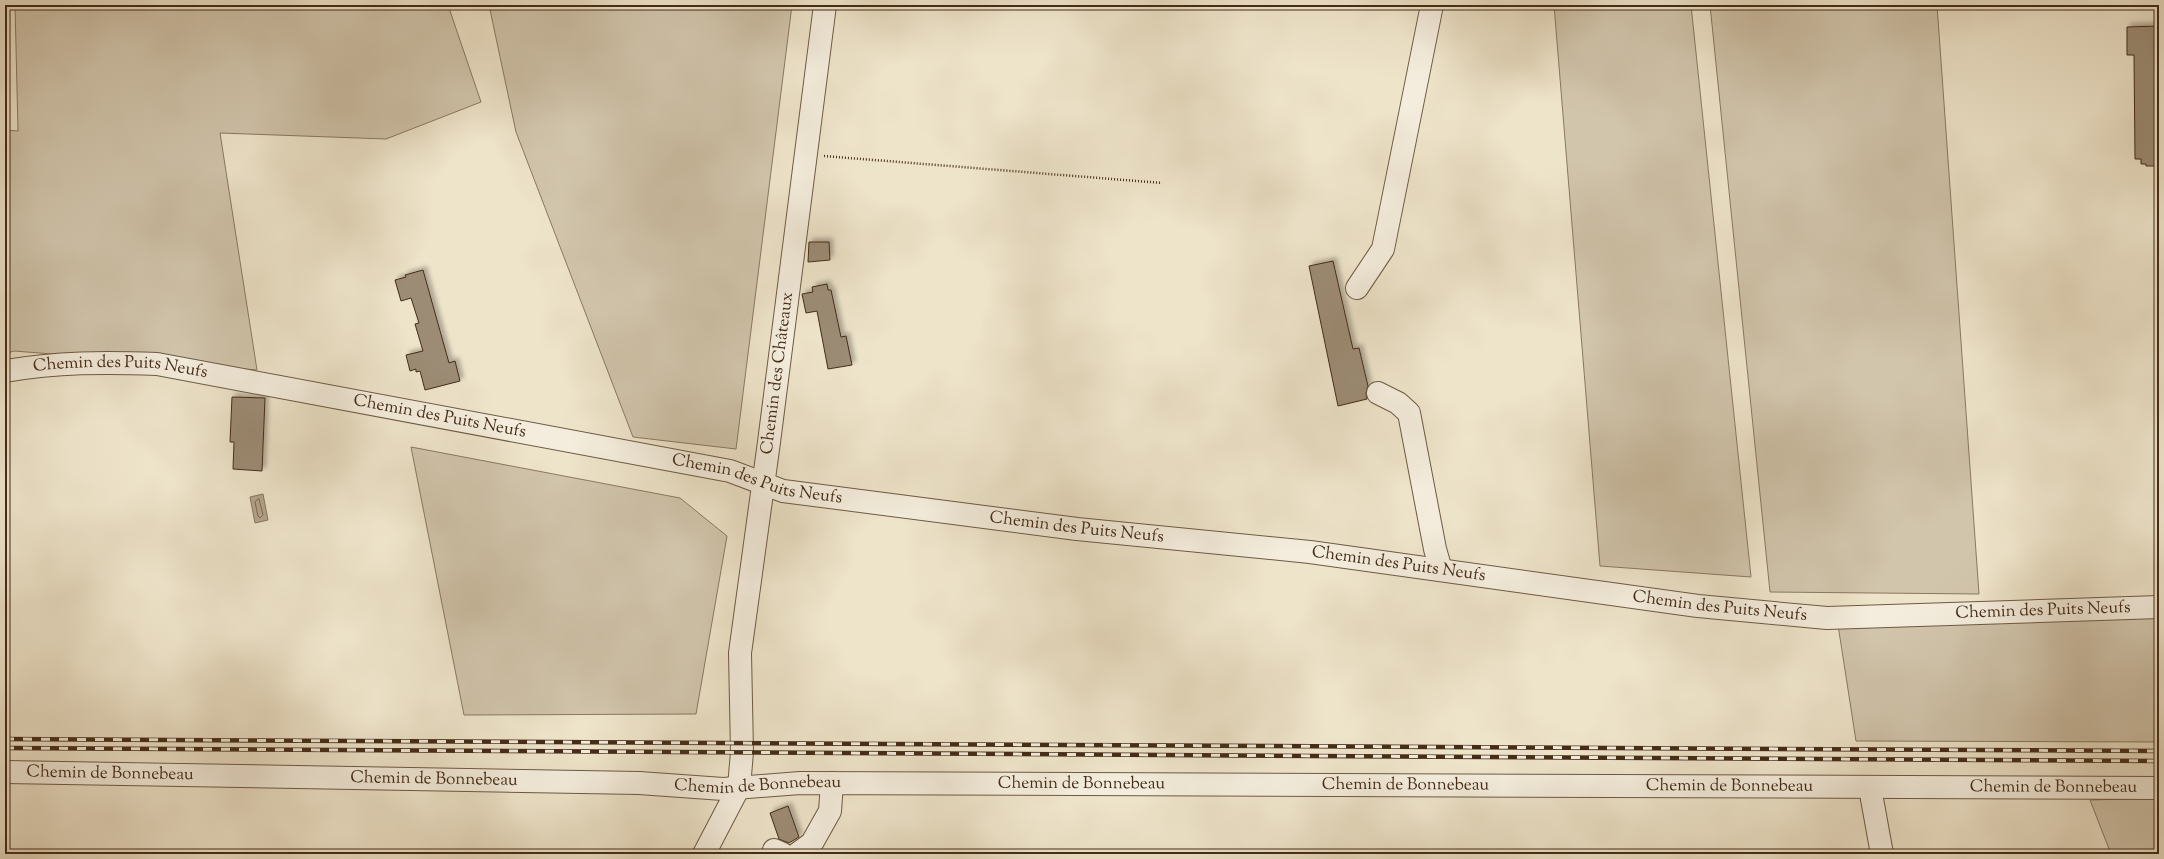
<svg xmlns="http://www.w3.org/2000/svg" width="2164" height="859" font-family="'Sorts Mill Goudy',serif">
	<defs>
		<filter id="shadow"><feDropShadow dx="3.5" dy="-3.5" stdDeviation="2" flood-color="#0004"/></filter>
	</defs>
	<rect width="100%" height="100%" fill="#eee4ca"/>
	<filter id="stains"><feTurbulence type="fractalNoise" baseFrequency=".005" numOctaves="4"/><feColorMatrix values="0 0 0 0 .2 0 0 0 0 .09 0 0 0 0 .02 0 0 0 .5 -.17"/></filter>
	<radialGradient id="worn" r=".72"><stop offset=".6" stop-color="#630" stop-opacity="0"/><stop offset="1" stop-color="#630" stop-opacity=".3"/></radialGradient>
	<g fill="#d1c5ac" stroke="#8a7862">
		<polygon points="15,5 448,5 481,102 386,139 220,133 257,370 14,351 5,354 5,130 18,131"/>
		<polygon points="489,5 792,5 736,449 633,437 516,132"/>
		<polygon points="1554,5 1691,5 1751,577 1600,566"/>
		<polygon points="1710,5 1937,5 1979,594 1770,592"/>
		<polygon points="411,447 680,498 727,536 696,714 464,715"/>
		<polygon points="2159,618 2159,742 1856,741 1838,625"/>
		<polygon points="2159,798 2159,854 2111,854 2090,800"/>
	</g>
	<polygon fill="#b4a58d" stroke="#87755e" points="263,494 268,520 255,523 250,497"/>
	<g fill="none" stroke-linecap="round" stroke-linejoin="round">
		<polygon stroke="#7c6852" stroke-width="1" points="259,499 263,515 260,518 258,516 255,502"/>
	</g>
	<g fill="#9c8c75" stroke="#442c18" filter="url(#shadow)">
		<polygon points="2159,26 2159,166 2146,166 2146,164 2141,164 2141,159 2135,159 2134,55 2127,55 2127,27"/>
		<polygon points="809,242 829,242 830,260 808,262"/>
		<polygon points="1333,261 1353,349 1359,348 1368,386 1366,393 1367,399 1338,406 1309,266"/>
		<polygon points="423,270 449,363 455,361 460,381 425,390 420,371 416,372 416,369 410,371 406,355 423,351 415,324 419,323 411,298 401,301 395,280 406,277 405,275"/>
		<polygon points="827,284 828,290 831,290 841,337 846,336 852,365 828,369 817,311 806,313 802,294 813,292 812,287"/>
		<polygon points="232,397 265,398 262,471 233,469 234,442 230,442"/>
		<polygon points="788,806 799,837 789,843 779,839 770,813"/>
	</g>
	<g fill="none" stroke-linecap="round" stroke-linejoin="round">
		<g stroke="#6e5a44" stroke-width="24">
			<g id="minor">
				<polyline points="1357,288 1383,249 1432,5"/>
				<path id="s1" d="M5,371C58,362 104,362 157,364L730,471L783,491L1077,529L1310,552L1698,606L1827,618L2159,607"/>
				<polyline points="1378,393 1398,403 1409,413 1435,549 1441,570"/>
				<path id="s2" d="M5,772L639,783L723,789L800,783L2159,788"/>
				<polyline points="1870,788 1882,854"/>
				<polyline points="774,850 783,854"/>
				<path id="s3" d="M704,854L739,787L742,752L740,653L769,442L825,5"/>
				<polyline points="797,854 812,843 830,811 832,783"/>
			</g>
		</g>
		<polyline stroke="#442c18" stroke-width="2.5" stroke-dasharray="1 2" stroke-linecap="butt" points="824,156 1162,183"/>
		<use href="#minor" stroke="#f4eddd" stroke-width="22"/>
		<g stroke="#442c18" stroke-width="4.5">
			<g id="rail">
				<polyline points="5,739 2159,751"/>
				<polyline points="5,748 2159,761"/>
			</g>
		</g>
		<use href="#rail" stroke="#f4eddd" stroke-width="3" stroke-dasharray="9" stroke-linecap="butt"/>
	</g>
	<g text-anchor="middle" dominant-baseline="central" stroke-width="3" stroke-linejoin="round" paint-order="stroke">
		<g font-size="17" fill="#442c18" stroke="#f4eddd">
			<text stroke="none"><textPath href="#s1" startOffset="116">Chemin des Puits Neufs</textPath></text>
			<text stroke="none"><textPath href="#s3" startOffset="492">Chemin des Châteaux</textPath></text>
			<text stroke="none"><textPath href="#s1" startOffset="440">Chemin des Puits Neufs</textPath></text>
			<text stroke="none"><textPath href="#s1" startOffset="764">Chemin des Puits Neufs</textPath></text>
			<text stroke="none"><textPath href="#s1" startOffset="1088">Chemin des Puits Neufs</textPath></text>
			<text stroke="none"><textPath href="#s1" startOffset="1412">Chemin des Puits Neufs</textPath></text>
			<text stroke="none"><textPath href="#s1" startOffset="1736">Chemin des Puits Neufs</textPath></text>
			<text stroke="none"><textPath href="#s1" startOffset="2060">Chemin des Puits Neufs</textPath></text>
			<text stroke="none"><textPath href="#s2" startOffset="105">Chemin de Bonnebeau</textPath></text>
			<text stroke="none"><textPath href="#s2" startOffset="429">Chemin de Bonnebeau</textPath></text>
			<text stroke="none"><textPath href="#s2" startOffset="753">Chemin de Bonnebeau</textPath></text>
			<text stroke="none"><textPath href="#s2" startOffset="1077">Chemin de Bonnebeau</textPath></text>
			<text stroke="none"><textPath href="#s2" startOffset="1401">Chemin de Bonnebeau</textPath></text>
			<text stroke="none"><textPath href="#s2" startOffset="1725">Chemin de Bonnebeau</textPath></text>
			<text stroke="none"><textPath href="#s2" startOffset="2049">Chemin de Bonnebeau</textPath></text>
		</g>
	</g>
	<rect width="2164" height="859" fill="none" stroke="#eee4ca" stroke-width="20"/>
	<rect x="6" y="6" width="2152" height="847" fill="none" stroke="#442c18" stroke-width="2"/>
	<rect x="10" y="10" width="2144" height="839" fill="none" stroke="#442c18"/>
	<rect width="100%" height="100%" filter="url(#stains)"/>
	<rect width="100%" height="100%" fill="url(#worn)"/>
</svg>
